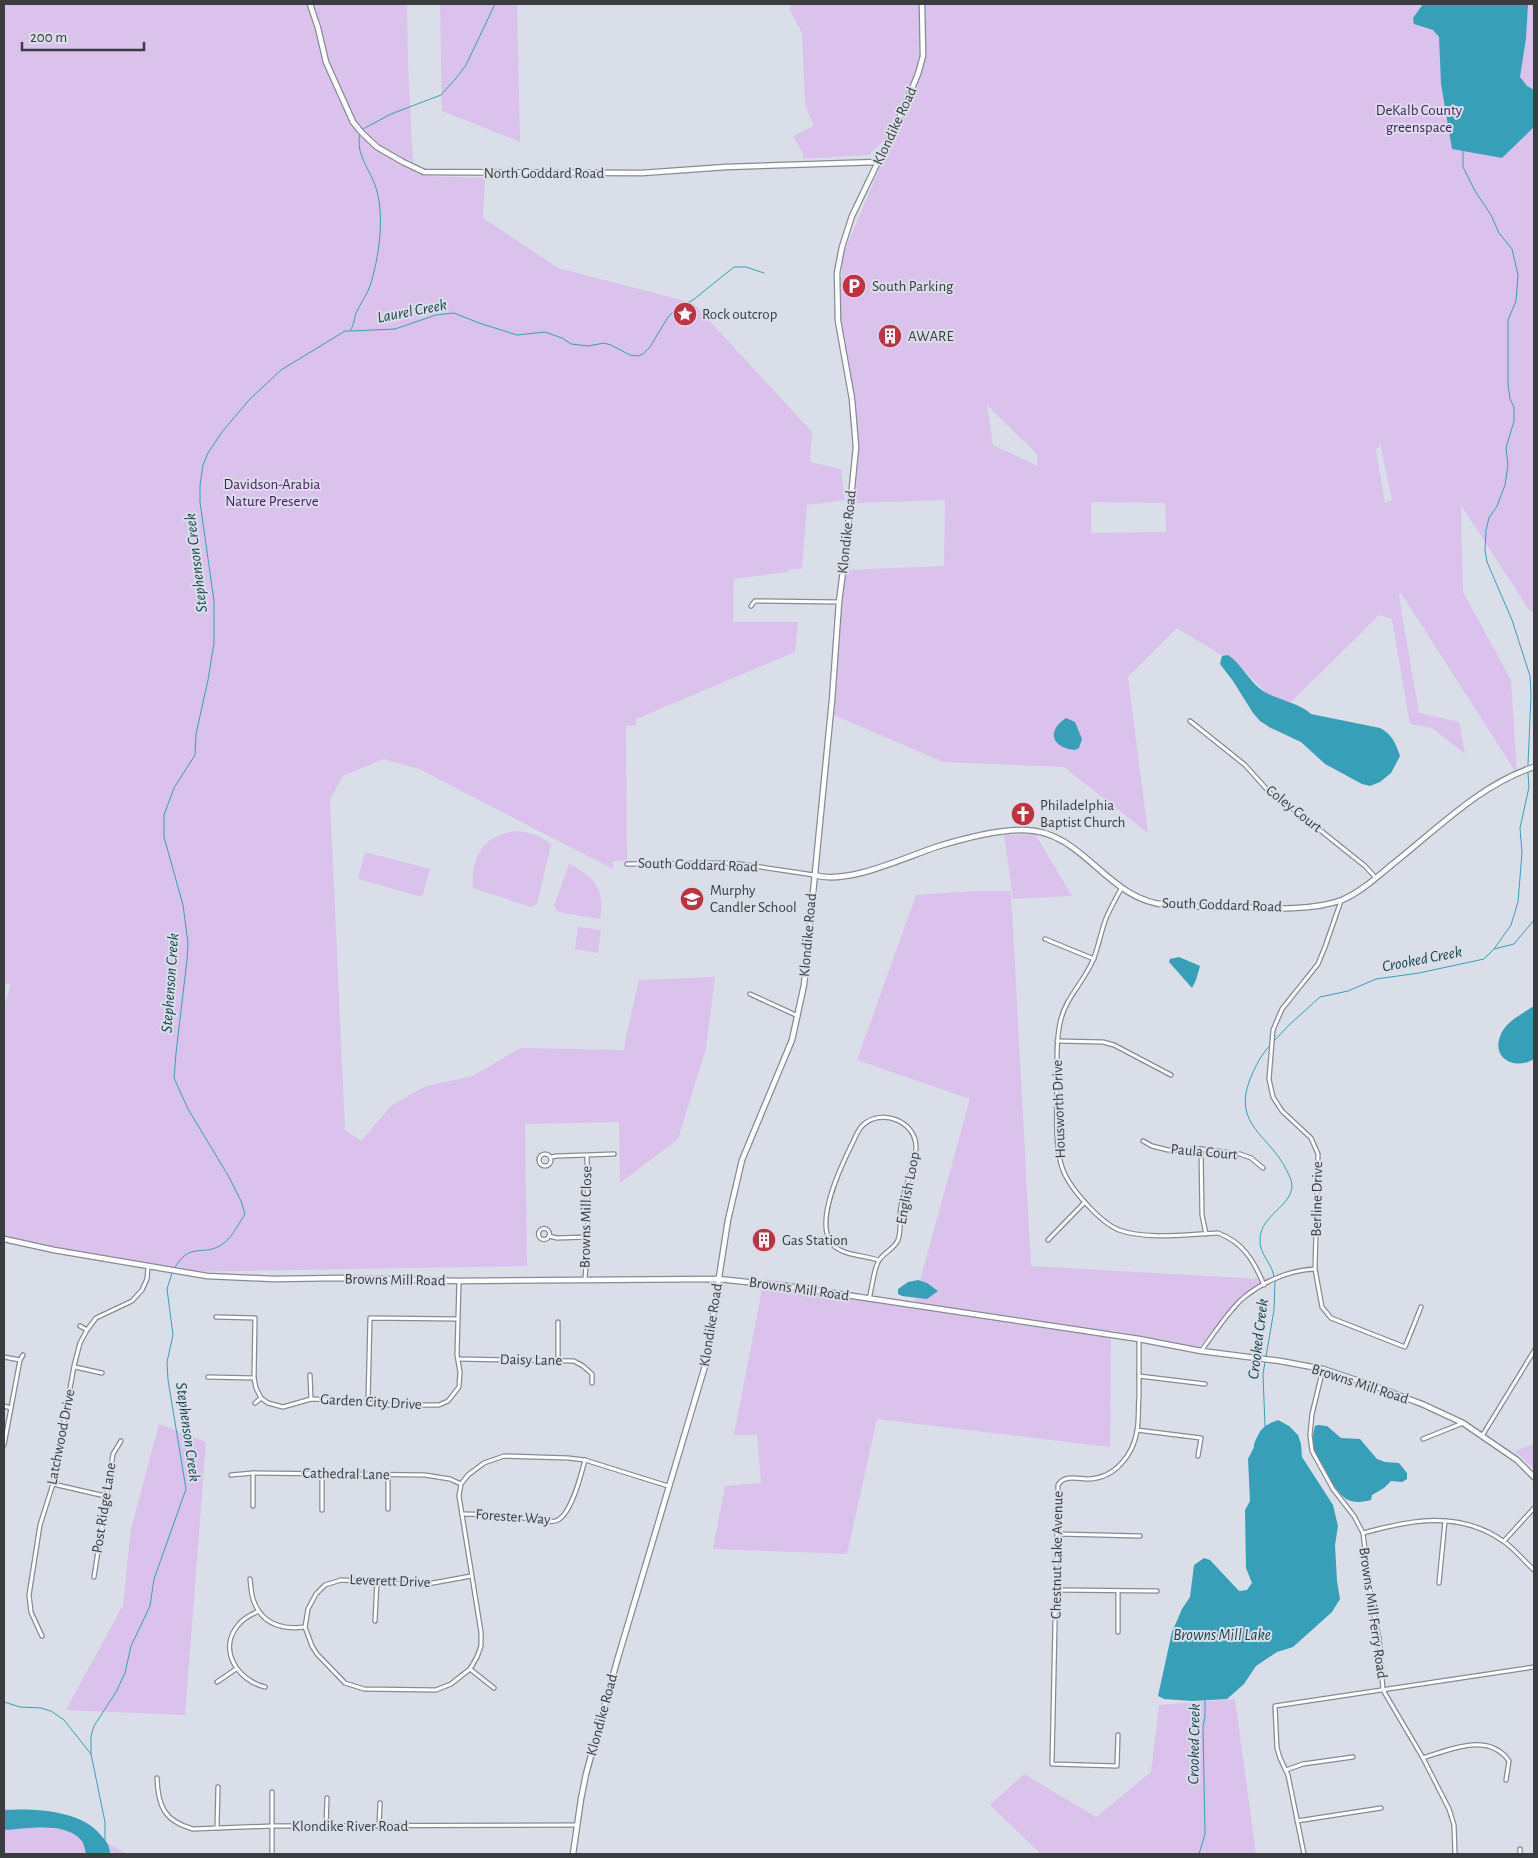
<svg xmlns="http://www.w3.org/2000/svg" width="1538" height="1858" font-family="'Alegreya Sans',sans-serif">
	<rect width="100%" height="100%" fill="#dadee8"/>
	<g fill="#dac2ec" fill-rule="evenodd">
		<polygon points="4,4 407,4 408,65 413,162 407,158 407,166 418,174 426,176 485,178 483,218 558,268 693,303 812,432 810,462 841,469 845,500 807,505 802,569 789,569 788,572 734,579 733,622 798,622 795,652 636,719 636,725 626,726 627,860 613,861 613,869 419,769 383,759 343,776 330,800 345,1130 361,1141 392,1105 426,1086 473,1076 520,1048 624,1050 626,1036 639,980 715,977 706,1048 678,1139 620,1183 619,1122 525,1124 527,1266 179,1272 75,1253 4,1236 4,1007 11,984 4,984"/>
		<polygon points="412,4 517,4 520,142 442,111 440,4"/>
		<path d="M791,4H1534V612L1529,610L1461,505L1463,592L1511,680L1517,774L1401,593L1399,595L1401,609L1419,713L1459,722L1465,754L1432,728L1410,724L1392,619L1379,615L1289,704L1267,694L1241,667L1177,628L1128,677L1148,833L1064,767L943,762L831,714L845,570L944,566L945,500L855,503L853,404L839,330V277L842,278V257L880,167L891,147H888L883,141L869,155L804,159L802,151L793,136L814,126L805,104L802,33L789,9ZM987,405L1037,454L1038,466L993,445ZM1380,444L1392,500L1385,503L1376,450ZM1091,502L1165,503L1166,532L1091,533Z"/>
		<path d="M515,831C528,832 542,835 551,845L537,904L531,907L473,888C471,857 482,836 515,831Z"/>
		<polygon points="1035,834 1072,896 1013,899 1004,835"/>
		<polygon points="365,852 430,869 422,897 358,879"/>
		<path d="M569,864C594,875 606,892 600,919L558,912L554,906Z"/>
		<polygon points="974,891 1011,891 1031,1266 1260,1279 1269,1277 1225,1315 1199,1348 1111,1330 1110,1447 877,1419 847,1554 713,1549 725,1486 761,1483 757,1435 734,1435 764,1279 914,1302 970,1099 857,1060 916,895"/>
		<polygon points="578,927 601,930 598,953 575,949"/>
		<polygon points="159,1424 206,1442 185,1715 66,1710 123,1605 131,1529"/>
		<polygon points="1534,1444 1534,1469 1515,1451"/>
		<polygon points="1235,1699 1256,1854 1206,1854 1205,1851 1202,1854 1041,1854 990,1805 1024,1774 1096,1817 1151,1772 1159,1705"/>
		<polygon points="4,1825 86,1831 127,1854 4,1854"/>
	</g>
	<g fill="#389fb8">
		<polygon points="1423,4 1528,4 1526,38 1520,77 1527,86 1534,90 1534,127 1502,158 1452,149 1441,84 1439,37 1433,30 1414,24 1413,18"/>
		<path d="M1228,655C1242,664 1249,682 1263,691C1277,700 1300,703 1311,714L1380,728C1392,734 1396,744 1400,756L1391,773L1380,782L1370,786L1362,784L1325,764L1301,742L1269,727L1260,721L1253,713L1233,681L1220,664L1222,656Z"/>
		<path d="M1066,718L1075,722L1082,739L1079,748L1075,750C1053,748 1045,732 1066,718Z"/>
		<polygon points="1179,957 1200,966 1196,980 1192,988 1169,962 1170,959"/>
		<path d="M1534,1006V1059C1515,1071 1490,1058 1501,1034C1507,1021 1523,1013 1534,1006Z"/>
		<polygon points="918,1280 927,1283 938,1291 927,1299 902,1296 898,1294 898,1289 908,1282"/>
		<path d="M1278,1420L1289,1426L1298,1435L1301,1444L1302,1457L1333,1505L1338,1526L1335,1545L1337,1581L1340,1599L1332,1612L1293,1647L1277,1652L1256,1666L1244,1684L1227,1699L1192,1701L1164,1699L1158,1696L1172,1632L1182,1609L1190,1597L1194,1565L1204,1558L1210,1560L1239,1591L1247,1590L1252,1583L1246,1568L1245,1510L1250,1501L1248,1459L1254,1447V1444C1261,1428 1262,1426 1278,1420Z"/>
		<path d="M1318,1425L1327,1426L1341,1438L1360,1439L1377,1459L1385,1462L1399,1463L1407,1473V1479L1402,1482L1391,1481L1384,1488L1372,1495L1371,1500C1364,1502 1355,1503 1348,1500C1337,1495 1317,1461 1314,1449C1312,1441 1313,1433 1315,1426Z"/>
		<path d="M4,1810C32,1808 77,1810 97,1831C104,1839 110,1843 110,1854H86C85,1850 84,1843 81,1840C65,1821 25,1829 4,1830Z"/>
	</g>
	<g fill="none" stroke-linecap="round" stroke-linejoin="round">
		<g stroke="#389fb8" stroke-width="1">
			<polyline points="363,129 391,114 441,95 457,77 466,65 495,4"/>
			<polyline points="1463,151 1463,167 1475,191 1491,215 1499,233 1512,249 1518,275 1516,301 1508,320 1508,384 1510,399 1514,407 1514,421 1506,448 1508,465 1505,485 1497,506 1489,518 1486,530 1485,550 1487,562 1512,620 1530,676 1531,695 1528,765"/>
			<polyline points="351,331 395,329 436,315 454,313 479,323 517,335 545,332 562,338 571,344 588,346 604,343 611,345 630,355 638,356 643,354 650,347 668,317 676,309 693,300 734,267 746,267 764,273"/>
			<polyline points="1494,949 1511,925 1518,902 1522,853 1520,828 1529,787 1528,773"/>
			<polyline points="1274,1041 1289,1025 1320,997 1348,991 1376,979 1419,973 1484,959 1494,949 1514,944 1534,920"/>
			<path d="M1271,1044C1261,1055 1256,1065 1250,1079C1232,1126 1270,1135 1287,1171C1289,1175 1292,1181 1292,1185C1292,1207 1261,1214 1260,1239C1259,1255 1272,1262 1274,1277"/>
			<path d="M174,1269C191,1239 203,1259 224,1243C233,1236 239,1223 245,1214L241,1201L229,1177L188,1109L174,1078L176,1053L187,960L188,943L183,905L164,837V815L174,788L195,755L196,734L208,680L214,643V601L200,502V485L203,465L208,453L222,432L249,400L281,370L345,331H350C354,325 354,319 356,313C360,304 367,295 370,286C379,258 385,216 376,188C370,169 355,154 360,134"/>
			<polyline points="1265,1426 1263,1374 1274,1310 1275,1281"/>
			<polyline points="4,1702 20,1707 41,1708 51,1711 64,1720 91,1754 105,1822 105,1842"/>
			<polyline points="91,1754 91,1736 94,1726 116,1692 125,1673 131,1646 150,1606 154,1579 186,1489 168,1380 167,1362 173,1335 167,1289 172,1273"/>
			<polyline points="1199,1854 1205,1834 1203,1727 1205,1717 1205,1699"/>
		</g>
		<g stroke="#868b93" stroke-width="5.5">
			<g id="street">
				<polyline points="751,606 755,601 839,602"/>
				<polyline points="1190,721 1245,765 1271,794 1300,814 1365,866 1376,878"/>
				<polyline points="627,864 733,863 814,875"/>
				<path d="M1121,889C1116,898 1111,907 1107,916C1101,930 1099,946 1093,960C1084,982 1065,998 1060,1023C1056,1041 1057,1061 1057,1079C1057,1104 1054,1148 1063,1170C1070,1189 1101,1223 1119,1230C1147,1240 1188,1234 1218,1233C1243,1242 1254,1261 1264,1285"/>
				<polyline points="1341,901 1325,947 1318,964 1282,1009 1273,1030 1269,1079 1273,1097 1282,1111 1311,1138 1318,1154 1315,1269 1322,1307 1331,1318 1405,1347 1421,1307"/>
				<polyline points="1045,939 1094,959"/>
				<polyline points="750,994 798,1016"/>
				<polyline points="1057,1041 1103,1042 1114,1045 1171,1075"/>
				<polyline points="1143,1141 1152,1146 1168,1150 1201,1149 1240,1154 1251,1158 1263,1168"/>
				<polyline points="1201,1149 1202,1215 1206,1234"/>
				<circle cx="545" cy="1160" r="6"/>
				<polyline points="551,1157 557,1156 614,1154"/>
				<circle cx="544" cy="1234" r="5.5"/>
				<polyline points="549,1236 557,1238 588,1237"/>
				<polyline points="824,1240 828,1238"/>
				<polyline points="1048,1240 1085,1202"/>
				<polyline points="585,1279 588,1237 587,1156"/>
				<path d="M869,1299C872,1289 874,1265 880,1259C885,1252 895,1248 898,1240C902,1229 899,1217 901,1206C904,1186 916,1167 916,1147C916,1121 881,1108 863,1125C858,1129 855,1138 852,1144C841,1166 814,1223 832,1244C843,1256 864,1255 878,1260"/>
				<polyline points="216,1317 255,1318 254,1378 256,1388 261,1398 268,1403 283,1407 311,1399 360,1401 377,1405 439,1405 448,1401 459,1387 460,1372 457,1355 459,1281"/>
				<polyline points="80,1326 87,1330"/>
				<path d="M1201,1351C1214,1334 1226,1314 1242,1299C1262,1282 1289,1270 1315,1269"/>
				<polyline points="4,1357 20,1360 4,1445"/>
				<polyline points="458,1359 574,1361 583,1366 592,1374 592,1383"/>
				<polyline points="20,1360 23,1355"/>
				<polyline points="558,1361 558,1322"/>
				<polyline points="75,1367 102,1373"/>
				<polyline points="1323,1369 1312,1414 1310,1435 1312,1451 1333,1489 1354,1516 1363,1533 1372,1606 1379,1638 1383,1690 1423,1758 1449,1809 1454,1825 1455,1854"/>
				<polyline points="310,1375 311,1399"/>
				<polyline points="1139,1376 1205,1384"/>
				<polyline points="208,1377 254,1378"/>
				<polyline points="368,1402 370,1318 457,1319"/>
				<polyline points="255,1403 261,1398"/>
				<polyline points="4,1406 11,1408"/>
				<polyline points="1137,1430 1201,1438 1198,1456"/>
				<polyline points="1482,1436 1534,1351"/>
				<polyline points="1423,1439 1463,1423"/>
				<polyline points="322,1474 322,1510"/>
				<polyline points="231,1475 253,1473 425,1475 450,1479 461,1484"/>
				<polyline points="53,1484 105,1496"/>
				<polyline points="253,1506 253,1473"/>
				<polyline points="388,1509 388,1475"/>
				<path d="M462,1514C488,1514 513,1516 539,1520C545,1521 553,1523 558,1520C572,1512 581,1475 585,1460"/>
				<path d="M1363,1533C1410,1520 1459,1510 1503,1541C1514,1548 1524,1561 1534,1570"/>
				<polyline points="1058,1534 1140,1536"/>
				<polyline points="1504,1541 1534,1508"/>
				<polyline points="471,1576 422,1585 341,1580 325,1585 316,1594 308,1609 305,1627 312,1646 317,1654 345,1683 364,1689 436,1690 451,1684 470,1669 477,1657 481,1646 481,1632 459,1496 461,1484 468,1475 484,1463 504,1456 568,1458 585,1460 668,1486"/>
				<polyline points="94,1577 113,1454 121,1441"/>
				<path d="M250,1579C251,1586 251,1593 253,1599C261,1624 281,1630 305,1627"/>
				<polyline points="1439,1583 1445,1521"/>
				<polyline points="1057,1590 1157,1591"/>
				<path d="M259,1611C252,1614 244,1618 239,1624C217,1649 237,1680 265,1687"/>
				<polyline points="375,1621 377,1581"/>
				<polyline points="1118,1632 1118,1591"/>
				<polyline points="42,1636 31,1612 29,1595 40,1525 53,1484 74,1366 80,1343 87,1330 96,1318 132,1301 142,1290 147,1279 148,1267"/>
				<polyline points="470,1669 494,1688"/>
				<polyline points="217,1682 236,1669"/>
				<path d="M1118,1735L1117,1766L1052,1764L1058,1485C1064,1474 1079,1479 1089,1479C1115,1478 1133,1455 1137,1431C1139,1420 1138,1408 1139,1397C1139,1377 1139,1358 1139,1339"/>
				<path d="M1423,1758C1450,1749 1489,1732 1509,1761L1506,1780"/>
				<polyline points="1286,1770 1303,1764 1353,1757"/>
				<path d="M157,1778C158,1806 164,1821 193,1829L272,1826L577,1825"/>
				<polyline points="1297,1821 1381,1808"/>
				<polyline points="326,1827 327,1798"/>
				<polyline points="379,1827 380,1803"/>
				<polyline points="217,1828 218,1787"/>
				<polyline points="1520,1849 1520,1854"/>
				<polyline points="272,1854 272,1792"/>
				<polyline points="1304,1854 1288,1775 1280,1758 1277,1748 1275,1706 1534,1667"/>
			</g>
		</g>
		<g stroke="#868b93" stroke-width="7">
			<g id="secondary">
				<polyline points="310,4 318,28 326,62 353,122 362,133 377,147 403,162 424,172 642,173 726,167 878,162"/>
				<path d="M814,875C848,885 903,858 936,847C962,839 996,830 1022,830C1084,829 1105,900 1167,905C1187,907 1207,906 1227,907C1261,908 1310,912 1342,900C1361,892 1378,876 1394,863C1437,829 1481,784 1534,767"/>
				<polyline points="4,1239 54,1250 207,1276 274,1279 340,1278 459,1281 718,1279 786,1286 1139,1339 1201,1351 1280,1361 1323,1369 1374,1386 1422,1404 1463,1423 1517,1460 1534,1477"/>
				<polyline points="573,1854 581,1799 586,1774 617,1661 705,1366 728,1220 742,1160 792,1040 804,985 832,700 839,602 846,548 856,447 852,399 838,321 837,273 842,247 852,216 902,112 918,74 923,56 922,4"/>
			</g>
		</g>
		<use href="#street" stroke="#fff" stroke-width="3"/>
		<use href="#secondary" stroke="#fff" stroke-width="4.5"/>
	</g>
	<defs>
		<g id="parking-disc" transform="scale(1.25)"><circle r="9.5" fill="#c13140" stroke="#dadee8"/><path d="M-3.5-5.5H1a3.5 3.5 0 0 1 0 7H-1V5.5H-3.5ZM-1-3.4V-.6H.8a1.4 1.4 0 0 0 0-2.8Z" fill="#fff"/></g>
		<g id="sight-disc" transform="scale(1.25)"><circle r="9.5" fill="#c13140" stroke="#dadee8"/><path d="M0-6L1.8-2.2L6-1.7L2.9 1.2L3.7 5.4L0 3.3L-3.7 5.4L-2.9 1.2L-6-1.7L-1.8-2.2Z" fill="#fff"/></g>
		<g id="building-disc" transform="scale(1.25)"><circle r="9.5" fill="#c13140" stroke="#dadee8"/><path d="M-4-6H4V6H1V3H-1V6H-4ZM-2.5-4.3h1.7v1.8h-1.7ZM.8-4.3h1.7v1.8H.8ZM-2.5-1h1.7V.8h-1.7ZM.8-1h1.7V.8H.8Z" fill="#fff"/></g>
		<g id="church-disc" transform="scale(1.25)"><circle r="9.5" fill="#c13140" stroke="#dadee8"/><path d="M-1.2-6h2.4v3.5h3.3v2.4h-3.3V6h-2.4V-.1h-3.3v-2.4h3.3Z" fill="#fff"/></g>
		<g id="school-disc" transform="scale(1.25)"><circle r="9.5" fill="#c13140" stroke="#dadee8"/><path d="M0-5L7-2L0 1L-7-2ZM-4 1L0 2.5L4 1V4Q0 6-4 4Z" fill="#fff"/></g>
	</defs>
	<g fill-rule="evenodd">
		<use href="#parking-disc" x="854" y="286"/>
		<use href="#sight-disc" x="685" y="314"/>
		<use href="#building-disc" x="890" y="336"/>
		<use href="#church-disc" x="1023" y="814"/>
		<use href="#school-disc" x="692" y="899"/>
		<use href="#building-disc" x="764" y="1240"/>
	</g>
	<g text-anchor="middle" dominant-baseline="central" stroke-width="4" stroke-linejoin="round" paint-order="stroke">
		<g font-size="15" fill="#491864" stroke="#dadee8">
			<text x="1419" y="110">DeKalb County<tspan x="1419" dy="17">greenspace</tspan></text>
			<text x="272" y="484">Davidson-Arabia<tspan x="272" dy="17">Nature Preserve</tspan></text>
		</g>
		<g font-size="15" fill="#3a3c3f" stroke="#dadee8">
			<text transform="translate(895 126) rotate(-65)">Klondike Road</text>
			<text x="544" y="173">North Goddard Road</text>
			<text transform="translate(847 532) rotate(-84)">Klondike Road</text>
			<text transform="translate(1294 809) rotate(38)">Coley Court</text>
			<text transform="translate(698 865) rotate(2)">South Goddard Road</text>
			<text transform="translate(1222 905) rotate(2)">South Goddard Road</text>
			<text transform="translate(808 935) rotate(-85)">Klondike Road</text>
			<text transform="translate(1059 1109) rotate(-92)">Housworth Drive</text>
			<text transform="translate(1204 1152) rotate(5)">Paula Court</text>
			<text transform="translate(908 1188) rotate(-79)">English Loop</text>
			<text transform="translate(1317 1199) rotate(-89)">Berline Drive</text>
			<text transform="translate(586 1217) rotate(-89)">Browns Mill Close</text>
			<text transform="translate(395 1280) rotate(1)">Browns Mill Road</text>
			<text transform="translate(799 1289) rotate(8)">Browns Mill Road</text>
			<text transform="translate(711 1325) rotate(-81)">Klondike Road</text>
			<text transform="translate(531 1360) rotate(1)">Daisy Lane</text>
			<text transform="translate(1360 1384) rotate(18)">Browns Mill Road</text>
			<text transform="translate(371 1402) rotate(3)">Garden City Drive</text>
			<text transform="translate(61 1437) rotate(-79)">Latchwood Drive</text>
			<text transform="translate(346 1474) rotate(1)">Cathedral Lane</text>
			<text transform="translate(104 1508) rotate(-81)">Post Ridge Lane</text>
			<text transform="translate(513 1517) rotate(4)">Forester Way</text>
			<text transform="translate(1057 1555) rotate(-89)">Chestnut Lake Avenue</text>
			<text transform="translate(390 1581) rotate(2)">Leverett Drive</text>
			<text transform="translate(1373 1613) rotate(82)">Browns Mill Ferry Road</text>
			<text transform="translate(602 1715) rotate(-75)">Klondike Road</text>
			<text x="350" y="1826">Klondike River Road</text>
		</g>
		<g font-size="15" fill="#3a3c3f" stroke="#dadee8" text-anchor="start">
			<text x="872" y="286">South Parking</text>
			<text x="702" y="314">Rock outcrop</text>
			<text x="908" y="336">AWARE</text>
			<text x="1040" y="805">Philadelphia<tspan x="1040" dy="17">Baptist Church</tspan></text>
			<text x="710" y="890">Murphy<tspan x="710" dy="17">Candler School</tspan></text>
			<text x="782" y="1240">Gas Station</text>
		</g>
		<g font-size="16" font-style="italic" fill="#17444f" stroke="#dadee8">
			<text transform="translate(412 311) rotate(-11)">Laurel Creek</text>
			<text transform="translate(196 563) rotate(-97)">Stephenson Creek</text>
			<text transform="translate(1422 959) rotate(-11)">Crooked Creek</text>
			<text transform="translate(170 983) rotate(-86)">Stephenson Creek</text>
			<text transform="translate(1258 1339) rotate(-83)">Crooked Creek</text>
			<text transform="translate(188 1432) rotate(82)">Stephenson Creek</text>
			<text x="1222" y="1635">Browns Mill Lake</text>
			<text transform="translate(1194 1744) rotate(-89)">Crooked Creek</text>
		</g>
	</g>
	<rect width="1538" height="1858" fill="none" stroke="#3a3c3f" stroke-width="10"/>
	<path d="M22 42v8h122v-8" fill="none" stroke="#3a3c3f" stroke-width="2.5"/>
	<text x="30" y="42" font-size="15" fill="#3a3c3f" stroke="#dadee8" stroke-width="4" paint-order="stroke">200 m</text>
</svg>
